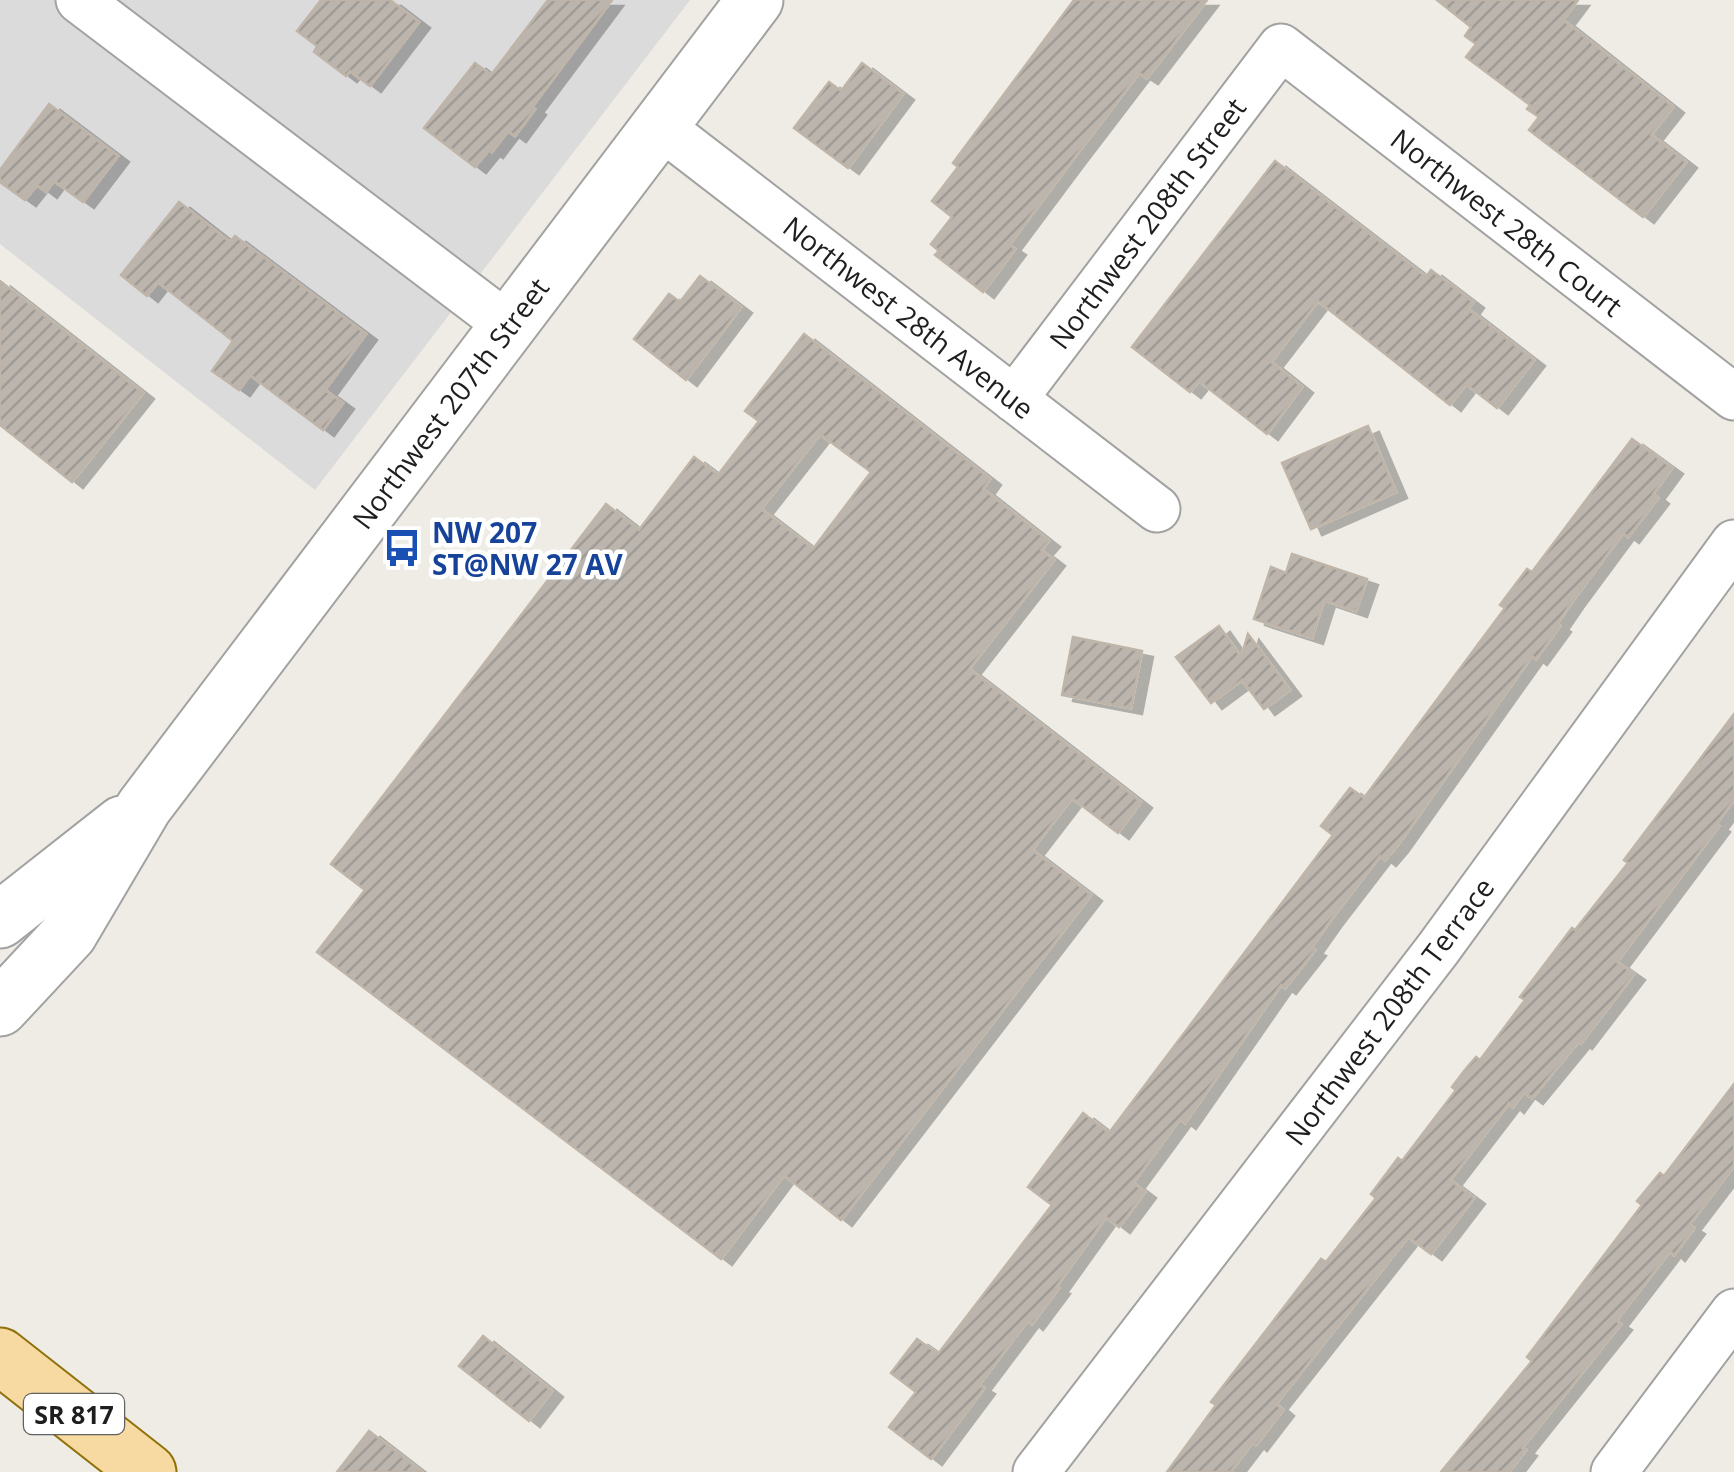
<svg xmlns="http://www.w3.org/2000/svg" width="1734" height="1472" font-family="'Open Sans',sans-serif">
	<defs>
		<pattern id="building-hatch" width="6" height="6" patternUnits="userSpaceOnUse" patternTransform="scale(2.5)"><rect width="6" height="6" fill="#bbb5ae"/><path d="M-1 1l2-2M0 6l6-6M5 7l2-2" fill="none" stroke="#a09b95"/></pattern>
		<filter id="shadow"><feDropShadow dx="11" dy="6" stdDeviation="0" flood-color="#0004"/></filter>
	</defs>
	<rect width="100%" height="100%" fill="#eeece5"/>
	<polygon fill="#dcdbdb" points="0,0 690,0 315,490 0,244"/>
	<g fill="url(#building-hatch)" stroke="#bfb4a8" stroke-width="2.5" fill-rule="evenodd" filter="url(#shadow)">
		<polygon points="321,0 390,0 419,22 370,86 350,71 346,76 314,52 317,46 297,31"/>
		<polygon points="548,0 612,0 532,107 535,109 515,136 508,131 492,152 489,150 475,167 424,128 475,63 491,75"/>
		<polygon points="1074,0 1207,0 1147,78 1139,73 1071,162 1009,245 1015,249 983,292 935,255 939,251 931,244 952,217 932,201 958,167 953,163"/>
		<polygon points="1437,0 1578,0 1563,20 1673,107 1651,135 1686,162 1643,217 1529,130 1539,117 1527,109 1530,105 1466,57 1476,44 1465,36 1471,27"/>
		<polygon points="862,63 903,94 848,168 794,128 829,82 841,91"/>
		<polygon points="49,104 118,156 83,202 54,181 46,192 37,185 25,200 0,182 0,170"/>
		<polygon points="1275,161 1426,277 1431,270 1473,302 1468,309 1534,360 1497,408 1466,384 1450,405 1318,301 1271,362 1302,387 1267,434 1199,381 1190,392 1132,347"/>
		<polygon points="179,202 230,242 235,236 366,334 325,390 343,403 323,430 250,375 239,390 212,371 233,341 158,282 147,296 121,275"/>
		<polygon points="700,276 741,307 686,380 634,339 669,294 680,302"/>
		<polygon points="0,281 143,393 72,482 0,425"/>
		<path d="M804,334L990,479L983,489L1049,541L1041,550L1054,560L969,669L1141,802L1118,833L1072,798L1032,850L1091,895L841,1220L784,1175L721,1259L317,952L365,890L331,864L606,504L639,530L694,457L718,475L759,421L745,411ZM820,434L871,472L813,549L761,509Z"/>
		<polygon points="1368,426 1396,492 1311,529 1282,463"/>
		<polygon points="1632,439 1672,468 1653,494 1658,498 1628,537 1623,533 1572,602 1557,624 1560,626 1536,659 1532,656 1397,846 1385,860 1380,856 1330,921 1311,948 1315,950 1285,988 1281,985 1185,1123 1180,1119 1133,1183 1145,1192 1119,1227 1106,1217 1056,1287 1059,1288 1032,1324 1028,1320 979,1385 984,1388 931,1459 889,1427 916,1392 891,1373 917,1339 938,1354 1052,1205 1028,1187 1083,1113 1109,1133 1333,835 1321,826 1350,788 1364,798 1505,608 1500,605 1527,569 1532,572"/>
		<polygon points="1292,554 1367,579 1356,611 1324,600 1312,638 1254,619 1271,567 1286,573"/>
		<polygon points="1219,626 1241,657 1248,634 1290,690 1264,709 1242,680 1211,703 1176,657"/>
		<polygon points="1073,637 1142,651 1131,708 1062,695"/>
		<polygon points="1734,714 1734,800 1716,824 1719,826 1617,962 1634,974 1581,1043 1579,1041 1532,1098 1524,1092 1513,1107 1509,1103 1450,1180 1474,1198 1431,1254 1408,1237 1276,1404 1283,1410 1256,1445 1253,1442 1230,1472 1167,1472 1216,1405 1211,1402 1321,1259 1326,1262 1376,1198 1371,1194 1398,1158 1402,1161 1456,1090 1452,1087 1464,1071 1476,1057 1480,1060 1525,1000 1520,997 1572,928 1575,930 1628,863 1624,860"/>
		<polygon points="1734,1084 1734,1166 1689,1225 1694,1228 1674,1255 1670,1251 1616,1321 1621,1324 1522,1448 1526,1450 1509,1472 1441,1472 1532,1361 1527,1357 1642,1205 1637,1201 1660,1173 1664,1176"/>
		<polygon points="483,1336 552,1391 529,1421 459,1366"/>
		<polygon points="369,1431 422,1472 337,1472"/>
	</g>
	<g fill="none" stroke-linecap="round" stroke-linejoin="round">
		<g stroke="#a2a2a2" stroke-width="49">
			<g id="minor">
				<polyline points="79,0 509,326"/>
				<polyline points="660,126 1157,509"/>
				<polyline points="1014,399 1281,47 1734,397"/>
				<polyline points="1036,1472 1438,949 1734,543"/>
				<polyline points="1614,1472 1734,1312"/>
			</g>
		</g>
		<g stroke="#a2a2a2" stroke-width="59">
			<g id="tertiary">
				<polyline points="0,920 122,824"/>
				<polyline points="0,1008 69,934 144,807 755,0"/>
			</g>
		</g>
		<g stroke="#907008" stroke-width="59">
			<polyline id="primary" points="0,1356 148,1472"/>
		</g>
		<use href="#minor" stroke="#fff" stroke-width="45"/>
		<use href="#tertiary" stroke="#fff" stroke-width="55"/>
		<use href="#primary" stroke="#f6daa2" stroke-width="55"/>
	</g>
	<defs>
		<g id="bus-bare" transform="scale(3)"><path d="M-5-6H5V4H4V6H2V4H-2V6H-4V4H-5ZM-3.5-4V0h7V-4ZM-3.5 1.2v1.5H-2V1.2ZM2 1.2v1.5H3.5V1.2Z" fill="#1a4fb4" stroke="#fff" stroke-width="2.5" paint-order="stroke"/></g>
	</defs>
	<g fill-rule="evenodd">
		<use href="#bus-bare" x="402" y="548"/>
	</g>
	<g text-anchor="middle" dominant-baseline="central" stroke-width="9" stroke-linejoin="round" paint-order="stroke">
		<rect fill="#fff" stroke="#626262" stroke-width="2.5" x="24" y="1394" width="100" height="40" rx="8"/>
		<g font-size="25" font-weight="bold" fill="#1e1e1e">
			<text x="74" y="1414">SR 817</text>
		</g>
		<g font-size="28" fill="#1e1e1e" stroke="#fff">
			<text transform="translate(1507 222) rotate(38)">Northwest 28th Court</text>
			<text transform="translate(1147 223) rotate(-53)">Northwest 208th Street</text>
			<text transform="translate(909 317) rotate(38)">Northwest 28th Avenue</text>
			<text transform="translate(450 403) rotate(-53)">Northwest 207th Street</text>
			<text transform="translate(1389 1011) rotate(-53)">Northwest 208th Terrace</text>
		</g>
		<g font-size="28" font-weight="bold" fill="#164399" stroke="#fff" text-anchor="start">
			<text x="432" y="532">NW 207<tspan x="432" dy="32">ST@NW 27 AV</tspan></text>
		</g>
	</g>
</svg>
